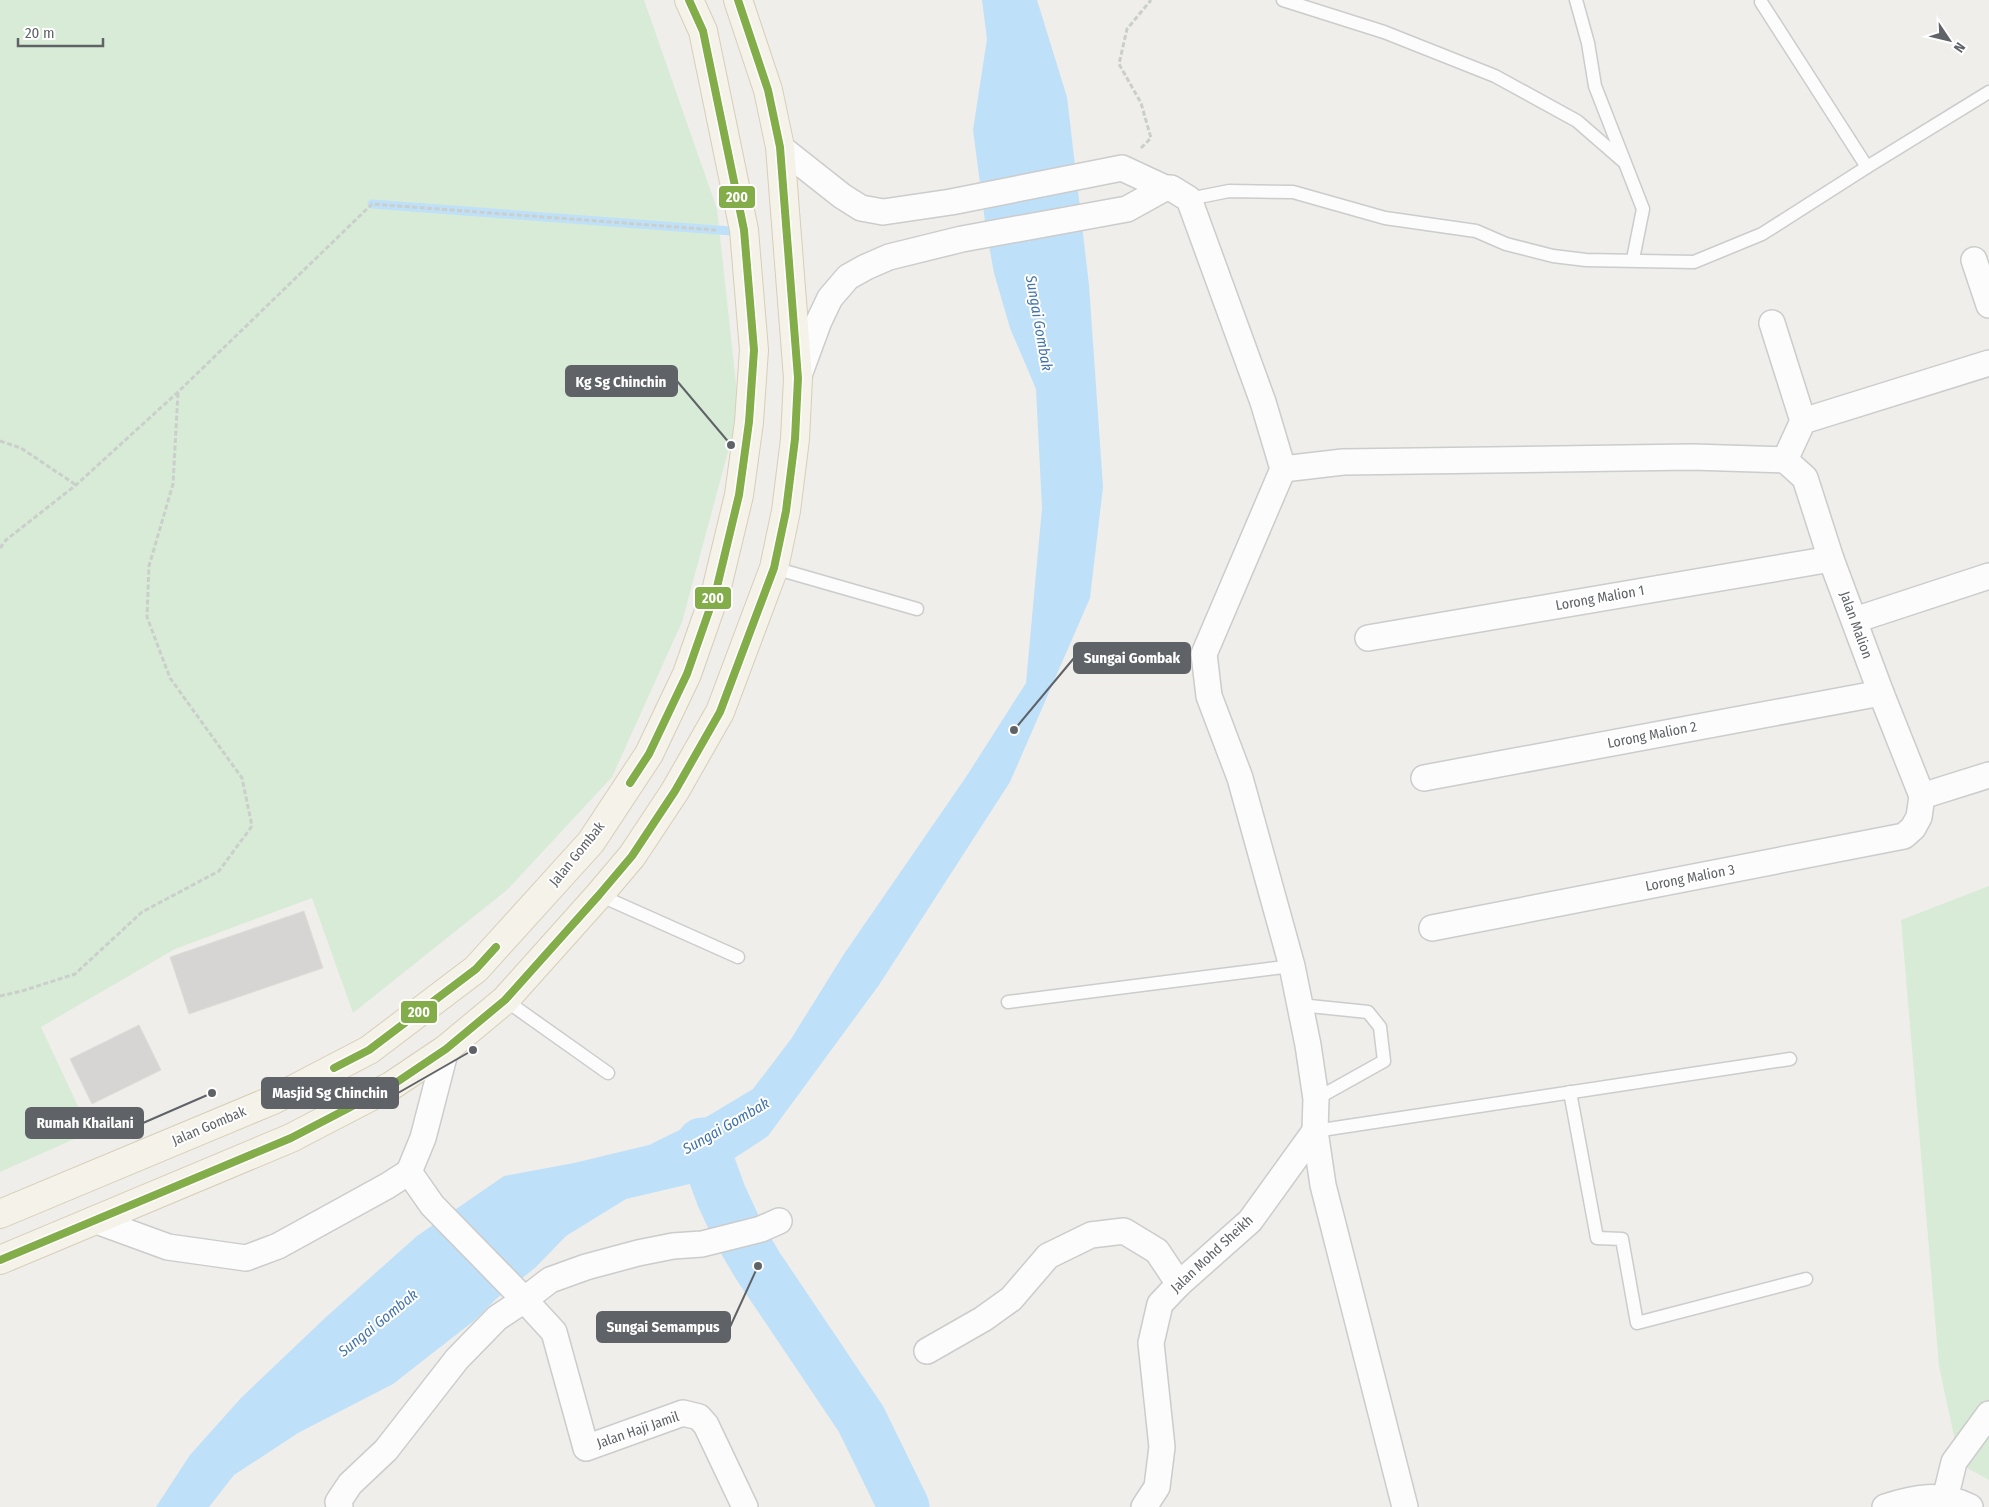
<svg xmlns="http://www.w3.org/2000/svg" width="1989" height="1507" font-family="'Fira Sans Condensed',sans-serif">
	<rect width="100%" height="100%" fill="#efeeea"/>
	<g fill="#d8ebd6">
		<polygon points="0,0 644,0 717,209 739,411 682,622 612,777 507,890 353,1013 312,898 175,949 41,1027 90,1132 0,1172"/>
		<polygon points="1989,886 1989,1480 1960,1464 1939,1366 1901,920"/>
	</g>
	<polygon fill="#bfe0f9" points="982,0 1037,0 1067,97 1089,285 1103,487 1090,598 1010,782 879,985 768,1136 698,1182 626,1199 566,1236 536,1267 496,1299 475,1320 393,1384 298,1433 234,1475 209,1507 156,1507 190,1455 241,1398 325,1318 417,1236 504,1176 574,1163 649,1145 708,1116 753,1089 791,1039 844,954 966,777 1026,683 1042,508 1036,389 1010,328 994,273 986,229 973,130 987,39"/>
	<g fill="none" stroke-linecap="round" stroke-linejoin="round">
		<polyline stroke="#bfe0f9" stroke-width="9" points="372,204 731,231"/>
		<polyline stroke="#bfe0f9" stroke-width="51" points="702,1143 721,1195 739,1234 758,1266 861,1419 904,1507"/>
	</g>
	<g fill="#d6d5d3" stroke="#deddd9">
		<polygon points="304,911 323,968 189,1014 170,957"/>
		<polygon points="139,1025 161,1070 92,1104 70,1059"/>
	</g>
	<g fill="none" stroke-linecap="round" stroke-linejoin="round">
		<g stroke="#cbcccc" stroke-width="15">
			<g id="service">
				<polyline points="1283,0 1384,32 1495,76 1577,121 1623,161"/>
				<polyline points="1576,0 1588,43 1595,86 1643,209 1633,259"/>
				<polyline points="1761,2 1867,167"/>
				<polyline points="1189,199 1229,191 1293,192 1385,218 1476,231 1506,244 1553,256 1586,260 1694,262 1762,234 1867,167 1989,92"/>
				<polyline points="774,568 917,609"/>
				<polyline points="599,895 738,957"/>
				<polyline points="505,1000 608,1073"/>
				<polyline points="1008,1002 1292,966"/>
				<polyline points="1300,1005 1368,1012 1380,1027 1384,1061 1316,1099"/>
				<polyline points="1570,1092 1597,1238 1622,1239 1637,1323 1806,1279"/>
				<polyline points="1315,1131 1790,1059"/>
			</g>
		</g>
		<g stroke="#cbcccc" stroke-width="28">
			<g id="minor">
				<polyline points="780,147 842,196 861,208 883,212 951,202 1122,168 1165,188 1171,188 1189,199 1263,402 1283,469 1204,654 1209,696 1240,778 1292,966 1308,1045 1316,1099 1315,1131 1323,1185 1405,1507"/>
				<polyline points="1974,260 1989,305"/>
				<polyline points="1772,323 1803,421"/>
				<polyline points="798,378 819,321 830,298 848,277 866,267 889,257 962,239 1127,209 1165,188"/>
				<polyline points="1785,460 1803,421 1989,363"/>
				<polyline points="1283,469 1343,462 1692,457 1785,460"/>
				<polyline points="1855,620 1989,576"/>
				<polyline points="1368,638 1831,559"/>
				<polyline points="1424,778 1881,693"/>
				<polyline points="1922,796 1989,775"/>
				<polyline points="1432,928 1904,836 1913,828 1919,817 1922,796 1881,693 1831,559 1805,478 1785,460"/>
				<polyline points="409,1172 432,1205 519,1294 554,1332 586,1448 683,1413 699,1417 706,1425 745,1507"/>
				<polyline points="94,1220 168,1247 246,1258 278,1246 387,1186 409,1172 423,1138 446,1049"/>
				<polyline points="927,1351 983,1319 1011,1299 1048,1256 1091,1235 1124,1231 1157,1251 1179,1284"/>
				<polyline points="1945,1499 1954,1462 1989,1414"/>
				<polyline points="340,1507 338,1502 350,1484 386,1450 457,1359 497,1318 524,1300 550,1280 586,1267 638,1253 673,1246 702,1244 761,1229 779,1221"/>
				<polyline points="1144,1507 1157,1487 1162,1447 1151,1343 1160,1304 1179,1284 1250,1221 1315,1131"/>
				<path d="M1885,1507C1915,1497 1940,1492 1970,1507"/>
			</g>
		</g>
		<g stroke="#d7ceb8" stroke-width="30">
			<g id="primary">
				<polyline points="0,1214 273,1100 369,1050 476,969 591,842 649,754 687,674 716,591 739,495 749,422 754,350 744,230 703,31 689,0"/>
				<polyline points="0,1260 291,1138 391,1086 446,1049 505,1000 599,895 632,856 675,791 720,712 774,568 786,511 795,439 798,378 780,147 768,90 738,0"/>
			</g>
		</g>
		<g stroke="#cacfcc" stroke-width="3" stroke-dasharray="5 2.5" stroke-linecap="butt">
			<polyline points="1141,148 1151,138 1141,103 1119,64 1127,29 1151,0"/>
			<polyline points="0,441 21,448 76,485"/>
			<polyline points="0,548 6,540 76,485 178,392 372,204 716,230"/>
			<polyline points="0,996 22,991 75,974 142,912 219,871 252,826 242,778 170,678 147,617 149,566 173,484 178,393"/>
		</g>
		<use href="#service" stroke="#fdfcfc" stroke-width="12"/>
		<use href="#minor" stroke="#fdfcfc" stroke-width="25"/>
		<use href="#primary" stroke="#f4f2e9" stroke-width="28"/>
		<g stroke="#fff" stroke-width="11">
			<g id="bus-1">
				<polyline points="630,783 649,754 687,674 716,591 739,495 749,422 754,350 744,230 703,31 689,0"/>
				<polyline points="334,1068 369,1050 476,969 496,947"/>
				<polyline points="0,1260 291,1138 391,1086 446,1049 505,1000 599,895 632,856 675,791 720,712 774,568 786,511 795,439 798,378 780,147 768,90 738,0"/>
			</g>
		</g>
		<use href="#bus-1" stroke="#82ad49" stroke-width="8"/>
	</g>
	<g text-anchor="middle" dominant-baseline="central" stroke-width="4" stroke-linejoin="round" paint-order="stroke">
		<g font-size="14" fill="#5f6368" stroke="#fff">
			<text transform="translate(1600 598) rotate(-10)">Lorong Malion 1</text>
			<text transform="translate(1856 625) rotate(70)">Jalan Malion</text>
			<text transform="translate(1652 735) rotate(-11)">Lorong Malion 2</text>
			<text transform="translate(577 854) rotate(-51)">Jalan Gombak</text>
			<text transform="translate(1690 878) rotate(-11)">Lorong Malion 3</text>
			<text transform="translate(209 1126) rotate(-23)">Jalan Gombak</text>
			<text transform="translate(1212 1254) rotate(-43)">Jalan Mohd Sheikh</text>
			<text transform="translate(638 1430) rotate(-19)">Jalan Haji Jamil</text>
		</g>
		<g font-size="15" font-style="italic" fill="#4174aa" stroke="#fff">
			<text transform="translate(1039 323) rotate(80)">Sungai Gombak</text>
			<text transform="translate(726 1126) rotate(-30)">Sungai Gombak</text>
			<text transform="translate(378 1323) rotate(-39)">Sungai Gombak</text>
		</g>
	</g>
	<path fill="none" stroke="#5f6368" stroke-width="2" d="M731 445L677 381M1014 730L1074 658M473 1050L398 1093M212 1093L143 1123M758 1266L730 1327"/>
	<g fill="#5f6368" stroke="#fff" stroke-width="2">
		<circle cx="731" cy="445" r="5"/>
		<circle cx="1014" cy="730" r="5"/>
		<circle cx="473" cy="1050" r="5"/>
		<circle cx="212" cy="1093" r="5"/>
		<circle cx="758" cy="1266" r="5"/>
	</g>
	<g fill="#5f6368" stroke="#5f6368" stroke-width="2">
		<rect x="566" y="366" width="111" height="30" rx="5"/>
		<rect x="1074" y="643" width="116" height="30" rx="5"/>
		<rect x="262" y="1078" width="136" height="30" rx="5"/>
		<rect x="26" y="1108" width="117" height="30" rx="5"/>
		<rect x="597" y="1312" width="133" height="30" rx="5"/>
	</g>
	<g font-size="15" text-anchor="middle" font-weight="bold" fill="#fff">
		<text x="621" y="387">Kg Sg Chinchin</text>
		<text x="1132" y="663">Sungai Gombak</text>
		<text x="330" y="1098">Masjid Sg Chinchin</text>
		<text x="85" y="1128">Rumah Khailani</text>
		<text x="663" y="1332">Sungai Semampus</text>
	</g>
	<g stroke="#fff" stroke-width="2">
		<rect x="718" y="185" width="38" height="24" rx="5" fill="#82ad49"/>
		<rect x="694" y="586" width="38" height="24" rx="5" fill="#82ad49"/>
		<rect x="400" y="1000" width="38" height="24" rx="5" fill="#82ad49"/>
	</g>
	<g font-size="14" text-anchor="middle" font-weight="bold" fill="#fff">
		<text x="737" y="202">200</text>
		<text x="713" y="603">200</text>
		<text x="419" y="1017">200</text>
	</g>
	<g transform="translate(1949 40) rotate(125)" stroke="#ffffff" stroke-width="4" paint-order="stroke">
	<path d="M0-4L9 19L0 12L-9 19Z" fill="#5f6368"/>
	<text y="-8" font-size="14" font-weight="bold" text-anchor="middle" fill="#5f6368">N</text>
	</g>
	<path d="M18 38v8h85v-8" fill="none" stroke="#5f6368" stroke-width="2.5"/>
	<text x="25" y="38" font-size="15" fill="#5f6368" stroke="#ffffff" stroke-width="4" paint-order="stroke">20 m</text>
</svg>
